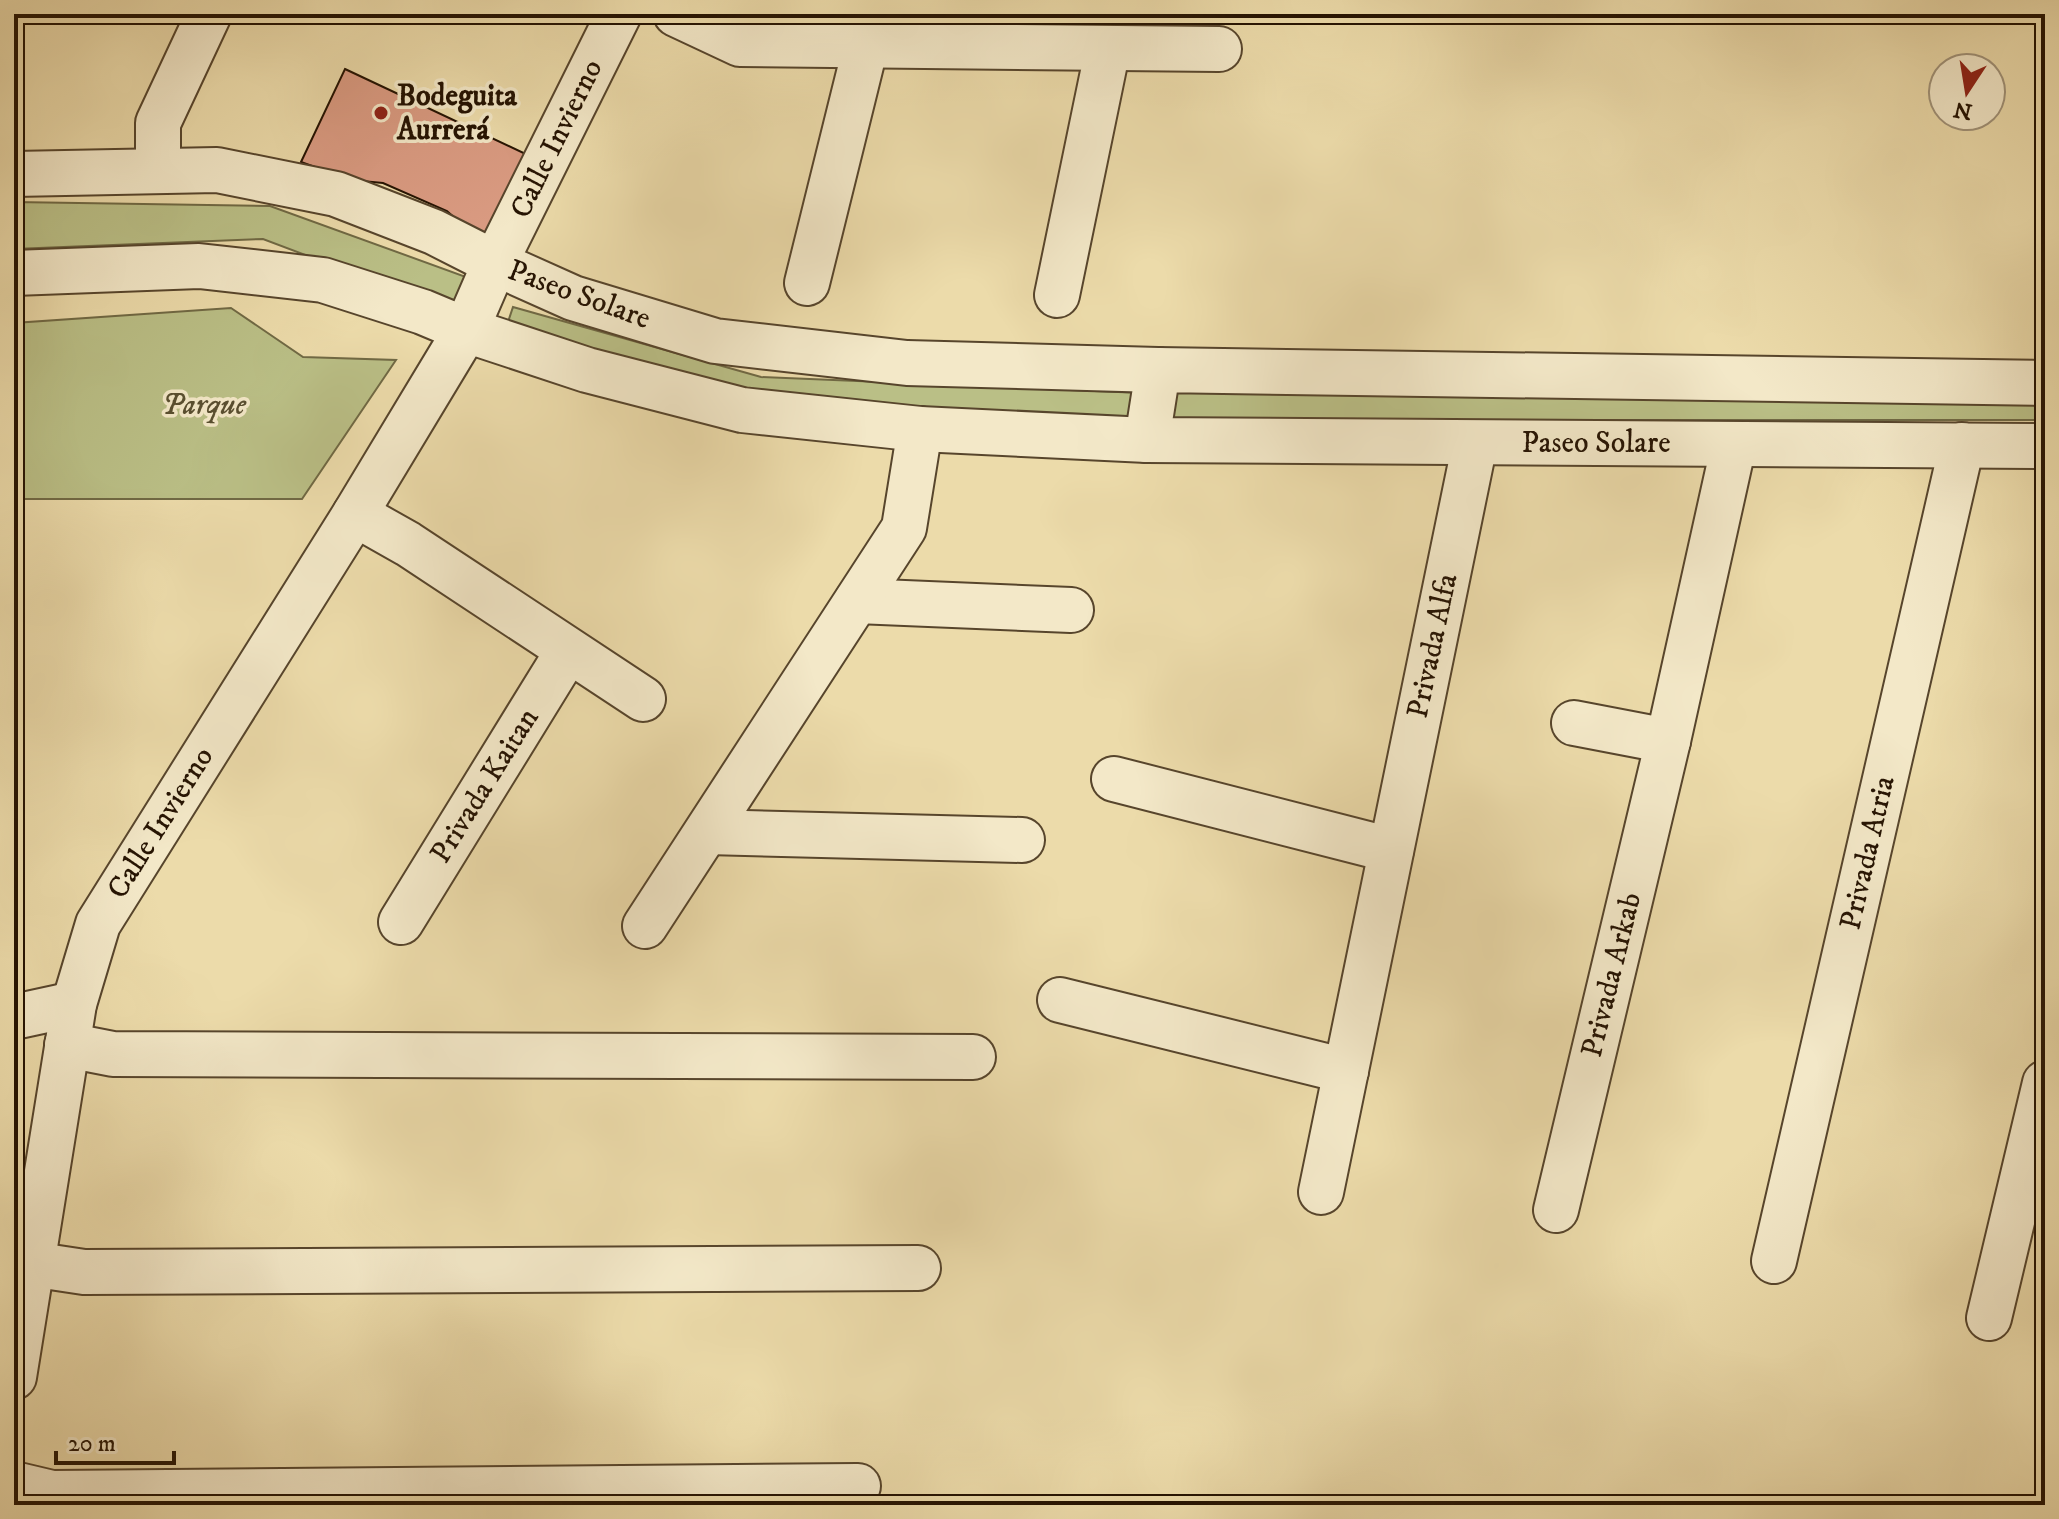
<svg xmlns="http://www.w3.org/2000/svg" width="2059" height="1519" font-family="'IM FELL DW Pica',serif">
	<rect width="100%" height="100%" fill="#ecdbaa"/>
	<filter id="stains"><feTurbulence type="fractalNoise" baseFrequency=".0025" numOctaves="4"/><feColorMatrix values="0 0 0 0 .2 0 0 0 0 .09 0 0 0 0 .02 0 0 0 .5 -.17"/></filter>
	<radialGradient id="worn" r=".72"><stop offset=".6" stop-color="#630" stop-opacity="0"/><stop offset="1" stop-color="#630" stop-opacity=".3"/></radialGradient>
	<g fill="#babf86" stroke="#706944" stroke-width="2">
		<polygon points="14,202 270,206 466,277 451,310 263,239 14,249"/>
		<polygon points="513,307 761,377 1142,393 1137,420 763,399 506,328"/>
		<polygon points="231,308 303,357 396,360 302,499 14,499 14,323"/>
		<polygon points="1168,385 2045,395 2045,420 1165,420"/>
	</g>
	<polygon fill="#da9b82" stroke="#251302" stroke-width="2" points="345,69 532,157 493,237 465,227 447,211 383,183 351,180 301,162"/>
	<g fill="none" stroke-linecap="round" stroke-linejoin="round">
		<g stroke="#57452c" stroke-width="48">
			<g id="minor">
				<polyline points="676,14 740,44 1219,49"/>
				<polyline points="158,171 158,123 209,14"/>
				<polyline points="14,174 217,170 336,194 434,232 495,263 573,298 715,341 907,363 1158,370"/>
				<polyline points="14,273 199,266 323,280 423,312 466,330 587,370 742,410 920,429 1147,440 2045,446"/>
				<polyline points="807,283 866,45"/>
				<polyline points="1057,295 1108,48"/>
				<polyline points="1147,440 1158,370 2045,383"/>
				<polyline points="355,514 408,544 643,699"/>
				<polyline points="857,601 1071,610"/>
				<polyline points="1574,723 1668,741"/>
				<polyline points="1114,779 1391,850"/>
				<polyline points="707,832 1022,840"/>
				<polyline points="401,922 568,651"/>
				<polyline points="645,926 904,528 920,429"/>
				<polyline points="1060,1000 1346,1071"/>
				<polyline points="14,1017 74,1004"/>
				<polyline points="67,1045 113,1054 973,1057"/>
				<polyline points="1321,1192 1475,443"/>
				<polyline points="1556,1210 1668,741 1734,444"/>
				<polyline points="1774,1261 1962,445"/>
				<polyline points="31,1264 84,1272 918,1268"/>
				<polyline points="1989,1318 2045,1083"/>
				<polyline points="14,1377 74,1004 98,924 355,514 466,330 495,263 619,14"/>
				<polyline points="14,1484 52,1493 858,1486"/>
			</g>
		</g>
		<use href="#minor" stroke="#f3e8c8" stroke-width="44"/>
	</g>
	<circle fill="#8f2418" stroke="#f3e8c8" stroke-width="3" cx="381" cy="113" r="8"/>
	<g text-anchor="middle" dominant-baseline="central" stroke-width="7" stroke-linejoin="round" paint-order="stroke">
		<g font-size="30" font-weight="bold" fill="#251302" stroke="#f3e8c8" text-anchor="start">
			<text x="397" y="96">Bodeguita<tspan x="397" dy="34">Aurrerá</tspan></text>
		</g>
		<g font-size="30" fill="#251302" stroke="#f3e8c8">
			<text transform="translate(557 139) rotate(-64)">Calle Invierno</text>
			<text transform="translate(579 295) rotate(20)">Paseo Solare</text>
			<text x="1596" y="443">Paseo Solare</text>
			<text transform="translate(1433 646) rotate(-78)">Privada Alfa</text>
			<text transform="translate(485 786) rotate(-58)">Privada Kaitan</text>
			<text transform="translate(161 823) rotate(-58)">Calle Invierno</text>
			<text transform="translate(1868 853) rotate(-77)">Privada Atria</text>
			<text transform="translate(1612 975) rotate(-76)">Privada Arkab</text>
		</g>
		<g font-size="30" font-style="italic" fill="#594f30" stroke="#f3e8c8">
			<text x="204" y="405">Parque</text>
		</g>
	</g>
	<rect width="2059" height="1519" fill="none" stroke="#ecdbaa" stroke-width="48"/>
	<rect x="16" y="16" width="2027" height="1487" fill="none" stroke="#251302" stroke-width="4"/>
	<rect x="24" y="24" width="2011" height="1471" fill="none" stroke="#251302" stroke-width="2"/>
	<g transform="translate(1967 92) rotate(192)"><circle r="38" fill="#f3e8c8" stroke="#a19379" stroke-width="2"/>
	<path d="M0-6L14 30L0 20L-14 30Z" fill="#8f2418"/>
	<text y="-12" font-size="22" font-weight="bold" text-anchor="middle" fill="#251302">N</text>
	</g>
	<path d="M56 1451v12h118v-12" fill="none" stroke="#251302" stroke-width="4"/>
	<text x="68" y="1451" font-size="24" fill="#251302" stroke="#f3e8c8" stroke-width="6" paint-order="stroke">20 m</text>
	<rect width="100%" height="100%" filter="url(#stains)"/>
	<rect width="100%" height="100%" fill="url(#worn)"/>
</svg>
